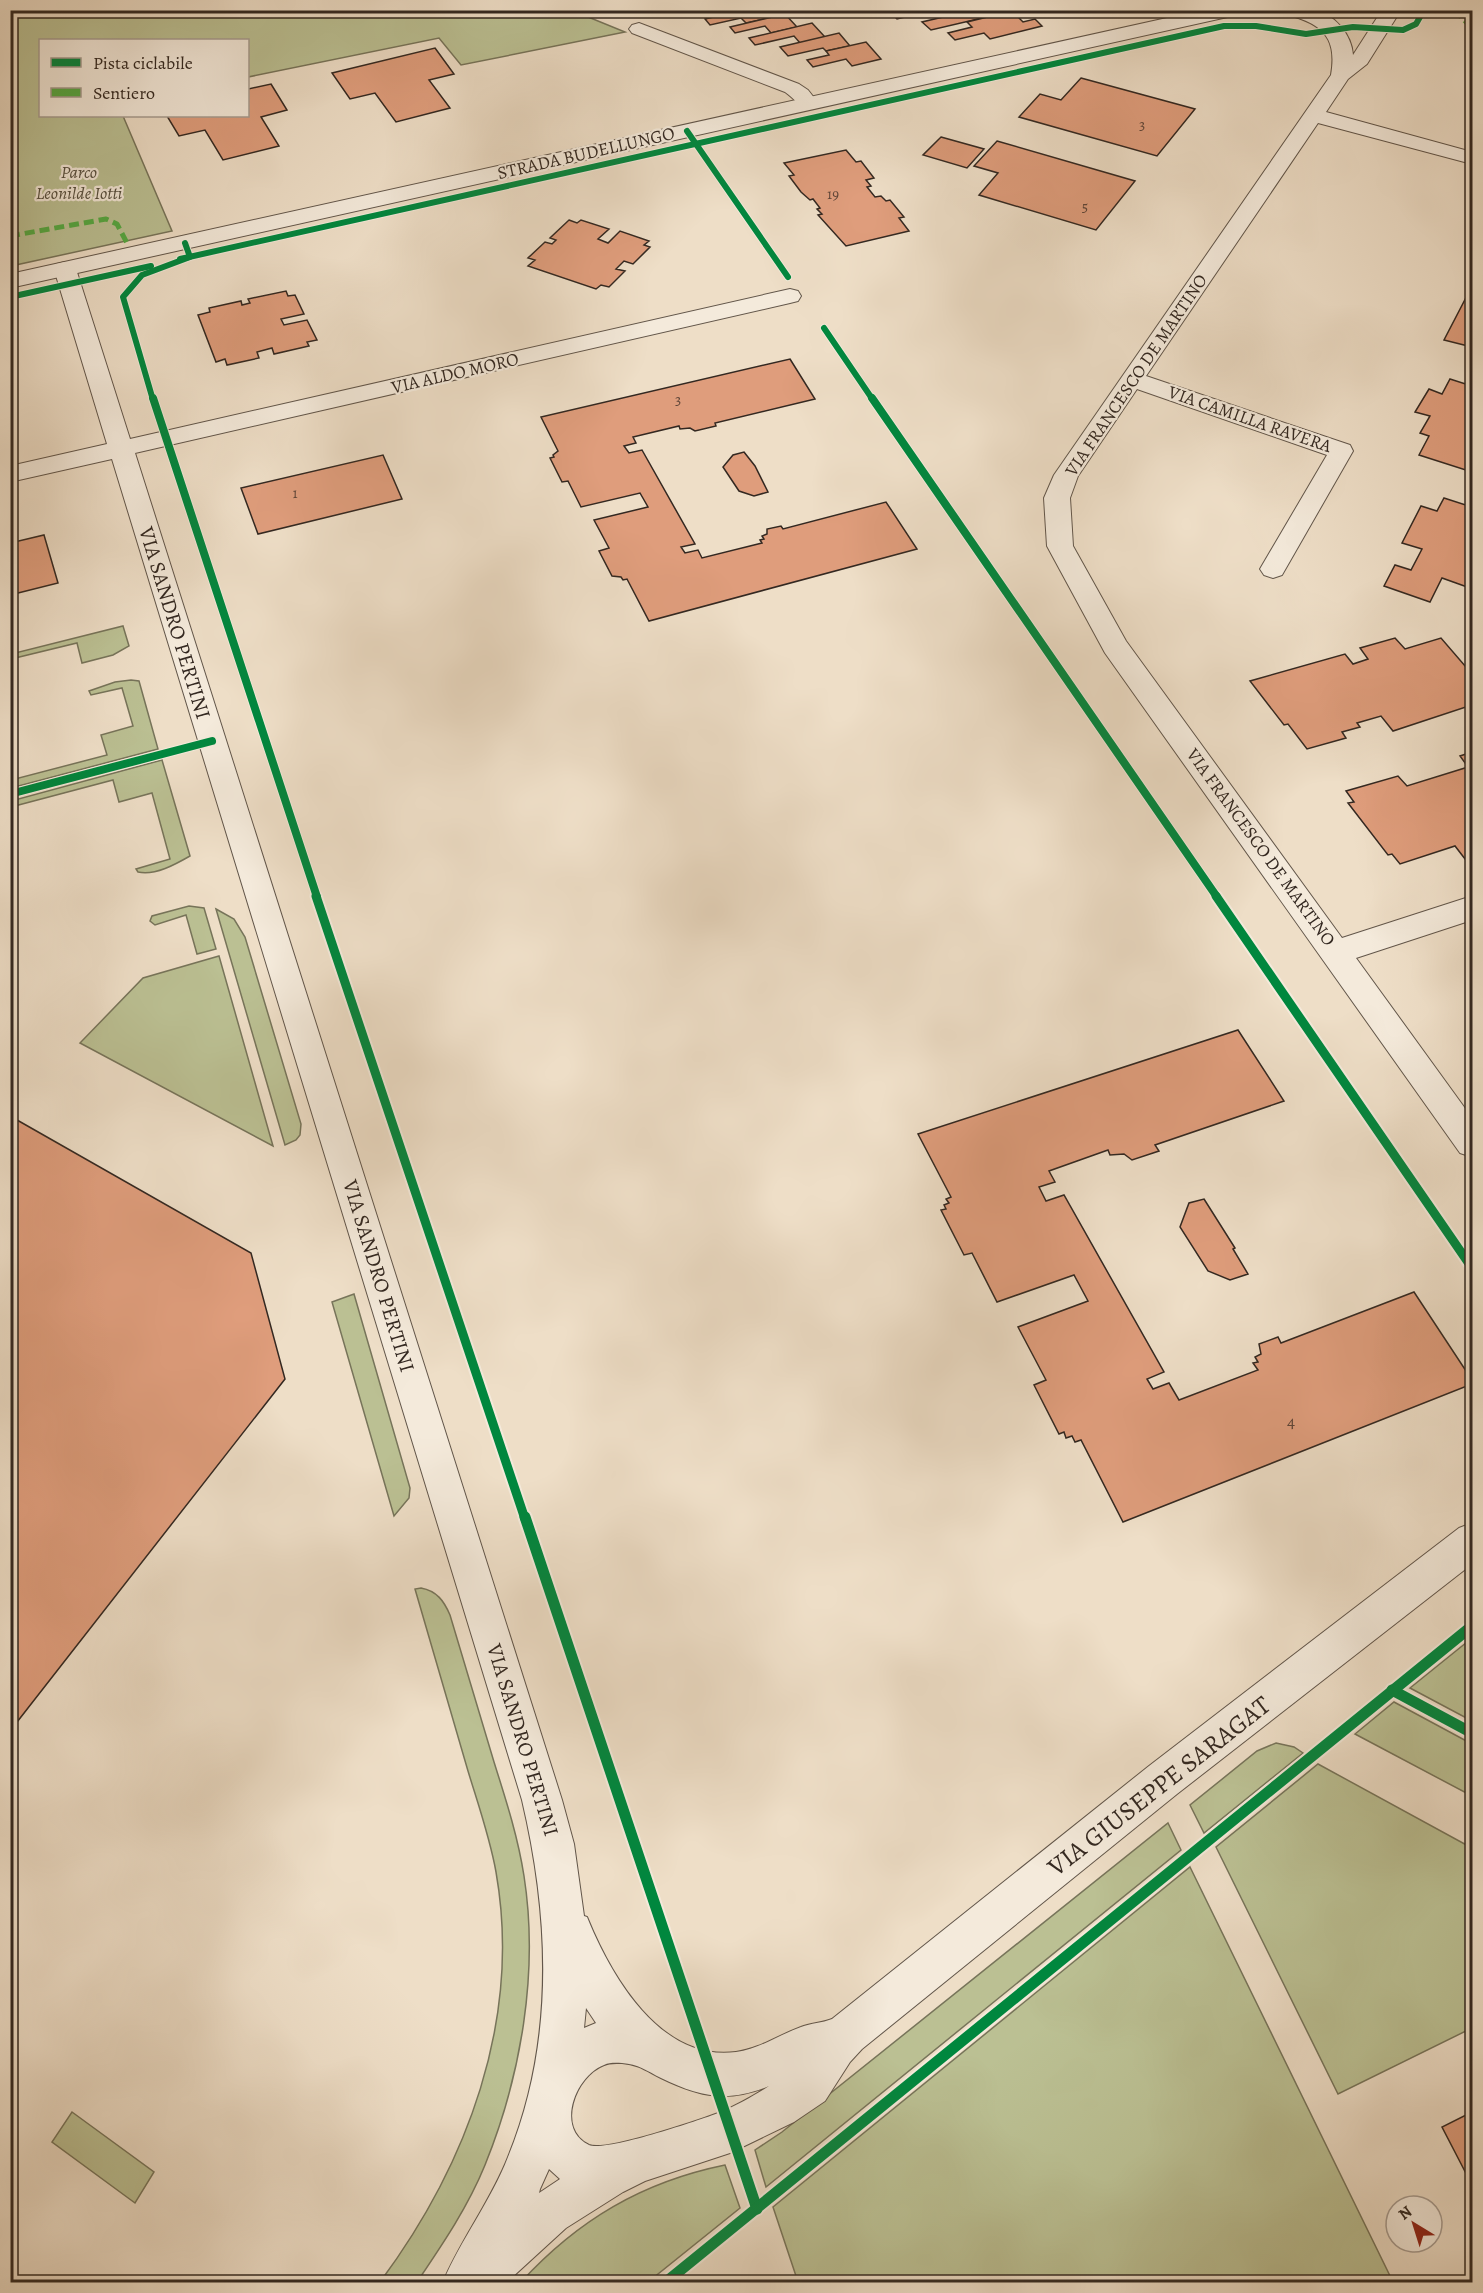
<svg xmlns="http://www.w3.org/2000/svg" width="1483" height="2293" font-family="Alegreya,serif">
	<rect width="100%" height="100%" fill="#eedec7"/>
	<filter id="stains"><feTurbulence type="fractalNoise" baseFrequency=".00333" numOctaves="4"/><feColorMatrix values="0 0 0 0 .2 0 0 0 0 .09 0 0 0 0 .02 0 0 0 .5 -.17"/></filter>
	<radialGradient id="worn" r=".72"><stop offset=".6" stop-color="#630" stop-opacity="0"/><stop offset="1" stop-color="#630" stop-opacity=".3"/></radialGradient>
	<g fill="#bbc093" stroke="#77745a" stroke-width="1.5">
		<polygon points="571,10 625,32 461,65 439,38 248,77 248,40 40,40 40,116 123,116 172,231 11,266 11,11"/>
		<polygon points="123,626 129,646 113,655 82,663 77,643 11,659 11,654"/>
		<polygon points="131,680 139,681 158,749 11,788 11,780 107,755 101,735 133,726 122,688 91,695 89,691 115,682"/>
		<path d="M162,760L190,856C176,864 155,876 138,872L136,869L170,859L152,793L119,802L113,780L11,807V801Z"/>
		<polygon points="189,906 204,908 216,949 197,954 186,915 155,925 150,921 152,916"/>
		<polygon points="216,909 234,919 245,937 301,1124 300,1135 296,1140 285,1145"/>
		<polygon points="219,956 273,1146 80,1043 143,978"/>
		<polygon points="354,1294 410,1488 409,1498 394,1516 332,1302"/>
		<path d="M421,1588C437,1591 444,1601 450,1615C465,1664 479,1713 494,1762C506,1800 518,1837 524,1876C539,1972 521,2076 485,2165C468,2207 442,2245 417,2282H380C467,2165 522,2020 496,1872C490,1838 478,1804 468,1771C450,1710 433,1650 415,1589Z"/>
		<polygon points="1472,1638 1472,1721 1410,1688"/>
		<polygon points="1394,1702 1472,1744 1472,1796 1355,1734"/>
		<polygon points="1276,1743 1294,1747 1303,1753 1204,1833 1190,1805 1257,1751"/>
		<polygon points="1318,1764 1472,1848 1472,2028 1338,2094 1216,1847"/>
		<polygon points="1168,1823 1181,1850 766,2187 755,2150 782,2132"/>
		<polygon points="1190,1867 1393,2282 798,2282 773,2207"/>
		<polygon points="72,2112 154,2172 135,2203 52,2142"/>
		<path d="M725,2165L740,2208L648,2282H521C578,2220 642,2182 725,2165Z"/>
	</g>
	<g fill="#df9d7c" stroke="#332821" stroke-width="1.5">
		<polygon points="744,10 762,10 768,18 746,23 741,18 710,25 705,19"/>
		<polygon points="888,10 934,10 897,19"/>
		<polygon points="937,10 1011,10 1012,11 931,30 922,22 943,17"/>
		<polygon points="1012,11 1023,22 1035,19 1042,26 990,39 984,33 955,40 948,33 972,27 967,22"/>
		<polygon points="785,14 797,27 771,33 765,26 735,33 730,27"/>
		<polygon points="812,23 825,37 800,43 794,36 755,45 749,38"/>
		<polygon points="839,33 850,46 826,51 823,48 788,56 780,47"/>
		<polygon points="866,42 881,59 852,66 846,59 813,67 807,60 829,55 826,51"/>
		<polygon points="435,48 454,74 429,80 450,108 396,122 375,93 350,99 332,73"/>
		<polygon points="1081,78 1195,109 1157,156 1019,117 1040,94 1061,100"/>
		<polygon points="271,84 287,110 261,117 279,146 223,160 205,130 179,136 167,116 248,116 248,89"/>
		<polygon points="941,137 984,149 967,168 923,155"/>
		<polygon points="997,141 1135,181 1096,230 979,195 998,173 974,166"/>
		<polygon points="846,150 856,162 861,161 874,178 866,180 871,186 867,187 875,197 881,196 886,201 890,200 904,217 899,218 909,231 846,246 818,215 822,214 817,209 820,208 813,199 810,200 801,192 789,176 794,175 784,163"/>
		<polygon points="569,220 577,223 581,220 609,229 598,239 608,243 620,231 649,241 644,245 650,247 633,264 624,261 616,269 625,271 609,287 601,285 596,289 528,266 535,260 528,258 545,242 552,244 556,240 550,238"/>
		<polygon points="1471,288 1472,289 1472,347 1444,340"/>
		<polygon points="286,291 288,296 295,295 304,314 281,319 284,325 307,320 317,340 307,342 309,346 274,354 272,348 257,352 259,358 227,365 225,359 216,362 198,315 210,312 209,308 241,301 242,305 250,303 248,299"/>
		<polygon points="790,359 815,399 715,423 716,426 695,431 690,428 680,429 679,426 633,437 636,443 624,446 629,453 642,450 695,544 681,547 685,553 698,550 702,558 762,543 760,540 764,539 762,536 767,534 767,529 781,526 783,529 886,502 917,549 649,621 627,579 623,580 621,577 612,576 599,551 609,548 594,520 648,507 640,493 581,507 568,481 562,482 550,458 554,457 553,455 558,451 541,417"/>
		<polygon points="1450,379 1472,386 1472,472 1419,455 1429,436 1420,433 1430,416 1415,412 1429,389 1442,394"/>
		<polygon points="744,452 755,466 768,492 754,496 739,491 723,467 733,455"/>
		<polygon points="383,455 402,499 258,534 241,488"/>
		<polygon points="1444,498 1472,507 1472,583 1470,588 1442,578 1430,602 1384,586 1395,565 1411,570 1422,549 1402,543 1421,506 1437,511"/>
		<polygon points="44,535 58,583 10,595 10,543"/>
		<polygon points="1395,638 1405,649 1441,638 1472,674 1472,705 1393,731 1381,716 1357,723 1360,727 1342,732 1346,738 1307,749 1288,724 1284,725 1250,681 1345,654 1353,664 1368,659 1360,648"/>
		<polygon points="1472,752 1472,868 1455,846 1400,864 1392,854 1388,855 1348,803 1354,802 1346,791 1398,776 1407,786 1468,767 1460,756"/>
		<polygon points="1238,1030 1284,1101 1155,1145 1159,1151 1132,1160 1124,1154 1110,1155 1108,1150 1049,1171 1055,1182 1039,1187 1046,1201 1064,1195 1164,1372 1147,1379 1153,1389 1169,1383 1179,1400 1258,1370 1253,1363 1258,1362 1255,1357 1261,1354 1259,1344 1278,1337 1281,1343 1414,1292 1472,1380 1472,1384 1123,1522 1081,1440 1075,1442 1072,1436 1066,1438 1064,1432 1059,1434 1034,1385 1046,1380 1018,1327 1088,1301 1074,1275 997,1302 972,1253 964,1255 941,1210 946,1209 944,1205 949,1203 946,1199 951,1197 918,1134"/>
		<polygon points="10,1116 251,1253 285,1379 10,1731"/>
		<polygon points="1204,1199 1235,1248 1233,1249 1248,1274 1230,1280 1208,1271 1180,1227 1189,1203"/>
		<polygon points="1472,2112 1472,2185 1442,2127"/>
	</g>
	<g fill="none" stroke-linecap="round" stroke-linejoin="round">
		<g stroke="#62564a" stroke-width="2">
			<g id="minor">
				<path d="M1284,10C1293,10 1304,9 1313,10C1334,13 1352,35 1353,55L1382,10H1401L1367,64L1348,79L1326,112L1472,152V164L1318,123L1146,376L1350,445L1353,451L1282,575L1273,578L1264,575L1260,569L1327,455L1137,389L1078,476L1070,498L1073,546L1126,641L1342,938L1472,896V920L1356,958L1472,1118V1157L1460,1153L1105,653L1047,546L1044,498L1054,475L1331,75C1336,46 1329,29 1301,19C1294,16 1288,16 1284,10Z"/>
				<path d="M639,23L799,84L808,90L819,104L816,108C801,112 797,100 785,92L632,33L629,29L632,25Z"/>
				<path d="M65,262L73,264L76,269L130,439L790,289L798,291L801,296L798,301L790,303L135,453L562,1800L574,1844L584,1916L587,1917C611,1976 660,2062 736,2052C759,2049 779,2035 801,2027C811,2023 822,2023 832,2019L1149,1766L1459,1528L1472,1523V1564L1177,1794L862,2049L850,2062L825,2101L794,2122L730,2153L645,2181L623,2192L566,2228L507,2282H443C461,2239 491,2201 508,2157C555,2042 550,1919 522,1800L112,459L10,482V466L107,444L54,269L57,264ZM586,2008L596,2023L584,2028ZM622,2063C638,2064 647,2071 661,2078C700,2097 728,2103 769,2086C755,2095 737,2105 721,2112C700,2120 606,2152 589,2145C555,2129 575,2076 604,2065C610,2062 617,2063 622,2063ZM549,2169L560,2179L539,2193L540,2189Z"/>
			</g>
		</g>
		<g stroke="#62564a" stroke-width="2">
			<polygon id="tertiary" points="1203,10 1241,10 1239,14 1232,16 10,288 10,274"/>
		</g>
		<use href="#minor" fill="#f4eadb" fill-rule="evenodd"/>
		<use href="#tertiary" fill="#f4eadb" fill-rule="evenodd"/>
		<g stroke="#54aa43" stroke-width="5" stroke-dasharray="10 5" stroke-linecap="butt">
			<polyline points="1454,10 1472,28"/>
			<polyline points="10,236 106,219 117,224 127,243"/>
		</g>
		<g stroke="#f4eadb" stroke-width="8">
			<g id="cycleway-far3">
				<polyline points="687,131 788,277"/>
				<polyline points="180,259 1224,26 1256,26 1306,34 1353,27 1403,30 1416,24 1424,10"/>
				<polyline points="10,297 151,266"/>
				<polyline points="824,328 873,400"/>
				<polyline points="153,400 123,297 142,275 190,257 185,243"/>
			</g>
		</g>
		<g stroke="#f4eadb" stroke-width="10">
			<g id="cycleway-far2">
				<polyline points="153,398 317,897"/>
				<polyline points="872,398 1217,897"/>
				<polyline points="10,794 212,741"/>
			</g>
		</g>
		<g stroke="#f4eadb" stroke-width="13">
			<g id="cycleway-far1">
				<polyline points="316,896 525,1519"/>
				<polyline points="1216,896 1472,1268"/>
			</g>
		</g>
		<g stroke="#f4eadb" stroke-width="15">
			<g id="cycleway">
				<polyline points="525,1517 757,2209"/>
				<polyline points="1392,1690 1472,1733"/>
				<polyline points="666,2282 1472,1626"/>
			</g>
		</g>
		<use href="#cycleway-far3" stroke="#00873e" stroke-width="6"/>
		<use href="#cycleway-far2" stroke="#00873e" stroke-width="8"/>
		<use href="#cycleway-far1" stroke="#00873e" stroke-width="9"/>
		<use href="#cycleway" stroke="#00873e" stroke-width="11"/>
	</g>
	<g text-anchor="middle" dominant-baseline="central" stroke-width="4.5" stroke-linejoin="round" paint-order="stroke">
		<g font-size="15" fill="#5e4538">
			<text x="1142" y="125">3</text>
			<text x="833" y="194">19</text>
			<text x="1085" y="207">5</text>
			<text x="678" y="400">3</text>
			<text x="295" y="493">1</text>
		</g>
		<g font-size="18" fill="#332821" stroke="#f4eadb">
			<text transform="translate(586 153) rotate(-13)">STRADA BUDELLUNGO</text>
			<text transform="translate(455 373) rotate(-13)">VIA ALDO MORO</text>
			<text transform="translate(1136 375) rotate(-56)">VIA FRANCESCO DE MARTINO</text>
			<text transform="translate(1250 419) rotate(19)">VIA CAMILLA RAVERA</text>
			<text transform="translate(1261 847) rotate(54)">VIA FRANCESCO DE MARTINO</text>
		</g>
		<g font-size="18" font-style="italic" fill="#554e3e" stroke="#f4eadb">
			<text x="79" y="172">Parco<tspan x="79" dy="21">Leonilde Iotti</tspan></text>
		</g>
		<g font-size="18" fill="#5e4538">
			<text x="1291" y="1421">4</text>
		</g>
		<g font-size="21" fill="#332821" stroke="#f4eadb">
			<text transform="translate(175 623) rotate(73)">VIA SANDRO PERTINI</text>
			<text transform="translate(379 1276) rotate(73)">VIA SANDRO PERTINI</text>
			<text transform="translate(523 1740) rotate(73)">VIA SANDRO PERTINI</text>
		</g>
		<g font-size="26" fill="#332821" stroke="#f4eadb">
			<text transform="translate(1159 1786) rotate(-38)">VIA GIUSEPPE SARAGAT</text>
		</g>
	</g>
	<rect width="1483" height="2293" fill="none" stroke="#eedec7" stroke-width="36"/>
	<rect x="12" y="12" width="1459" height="2269" fill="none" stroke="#332821" stroke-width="3"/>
	<rect x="18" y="18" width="1447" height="2257" fill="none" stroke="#332821" stroke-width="1.5"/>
	<rect x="39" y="39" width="210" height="78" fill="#f4eadb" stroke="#a79c91" stroke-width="1.5"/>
	<rect x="51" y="58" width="30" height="9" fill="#00873e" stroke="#a79c91" stroke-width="1.5"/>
	<text x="93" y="69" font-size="18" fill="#332821">Pista ciclabile</text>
	<rect x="51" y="88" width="30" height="9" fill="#54aa43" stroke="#a79c91" stroke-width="1.5"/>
	<text x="93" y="99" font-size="18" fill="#332821">Sentiero</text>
	<g transform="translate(1414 2224) rotate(322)"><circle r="28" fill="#f4eadb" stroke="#a79c91" stroke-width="1.5"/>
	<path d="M0-4.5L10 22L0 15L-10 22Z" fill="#8f2418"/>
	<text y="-9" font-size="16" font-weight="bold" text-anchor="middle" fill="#332821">N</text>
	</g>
	<rect width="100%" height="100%" filter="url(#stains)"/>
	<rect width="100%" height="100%" fill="url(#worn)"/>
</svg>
